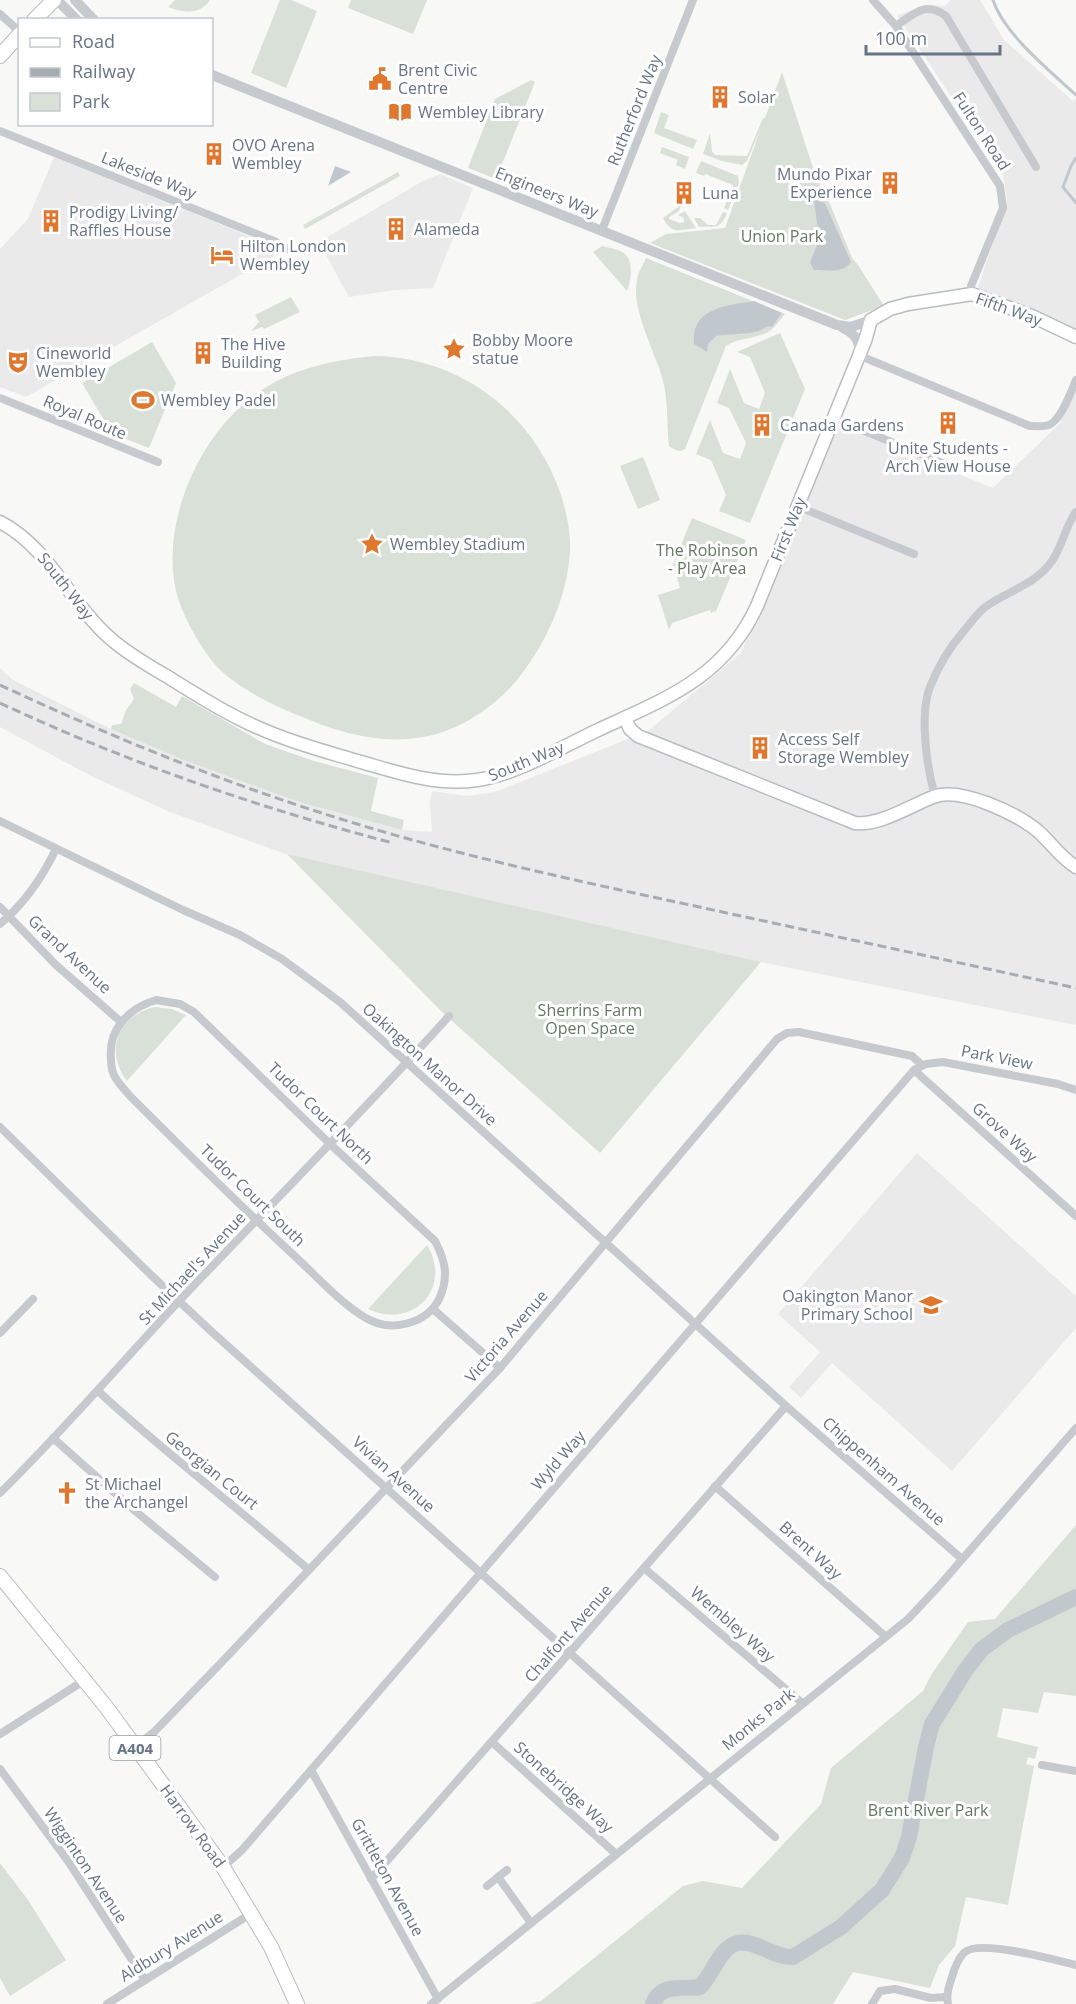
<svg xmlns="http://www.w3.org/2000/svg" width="1076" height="2004" font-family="'Open Sans',sans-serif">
	<rect width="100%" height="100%" fill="#f8f9f6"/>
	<g fill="#e9eae9">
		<polygon points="951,0 980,0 1004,40 1073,101 1076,99 1076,332 977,290 1007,202 1003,175 897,15 931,5 945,6"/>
		<polygon points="54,157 274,246 277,254 26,397 0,387 0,249 28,219"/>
		<polygon points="440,174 473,188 433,288 394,290 349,297 319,242 423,181"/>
		<polygon points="1076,387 1076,1025 761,962 286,854 170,812 91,776 0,727 0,668 13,680 111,729 186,761 299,802 402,830 432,832 430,803 432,791 467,796 495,792 648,731 741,653 838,425 993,488 1060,423"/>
		<polygon points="917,1153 1076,1296 1076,1328 952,1471 832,1363 801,1398 789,1387 820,1352 778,1314"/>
	</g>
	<g fill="#d9e0d7">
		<path d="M175,0H210C200,15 183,13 168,7Z"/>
		<polygon points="280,0 291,0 317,11 286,88 251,73"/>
		<polygon points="351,0 427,0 413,34 348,8"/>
		<polygon points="782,72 816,177 830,204 852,258 858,265 884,306 845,320 650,243 666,234 725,228 761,128 747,161 742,165 722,161 703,154 710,133 712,151 715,155 747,156 763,118 765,118"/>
		<polygon points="531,80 535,82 496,179 468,168 495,99"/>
		<polygon points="661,112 669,115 664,128 697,140 693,149 654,133"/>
		<polygon points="662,147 689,157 685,169 676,165 678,160 660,153"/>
		<polygon points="701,161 738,176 739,183 728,210 724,208 733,185 705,174 704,176 696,173"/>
		<polygon points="398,172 400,176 305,229 303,225"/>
		<path d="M681,205L679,211L669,217V219L680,223L684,222V218L678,215L685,211L696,228C678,230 672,235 663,218Z"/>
		<path d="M723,212L727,213C720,230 716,226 699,227L694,218H700L708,225H716Z"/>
		<path d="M602,246C609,248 620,249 625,254C634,261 631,283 627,291L593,252Z"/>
		<path d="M646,258L785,314C779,321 773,331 764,334C751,339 738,338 726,346L685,449C679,453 675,450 669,446C666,423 669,400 662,377C654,349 631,310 637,280C638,272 643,265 646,258Z"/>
		<polygon points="291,297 300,312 264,329 262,327 251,331 259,322 255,315"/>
		<polygon points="780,333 805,389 750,523 719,511 726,495 711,460 696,454 710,420 723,453 740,459 746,443 729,408 717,403 730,369 744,403 759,409 765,393 750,357 737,352"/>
		<polygon points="152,342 176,383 149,448 103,430 104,420 82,383"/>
		<path d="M374,356C459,357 532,412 560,492C566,510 571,531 570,552C567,598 546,644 517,680C490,712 450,737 407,739C371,742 332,730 300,716C272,705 231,685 212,661C197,641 182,615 176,591C160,521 201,431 259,392C293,368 334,360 374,356Z"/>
		<polygon points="643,457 660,500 638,509 620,466"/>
		<polygon points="692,518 746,540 716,611 711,613 710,610 672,623 669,630 658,595 680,588 673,565"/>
		<polygon points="134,683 176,707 182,696 265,744 314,761 378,778 371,811 404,820 402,830 299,802 186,761 111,729 112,725 121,724 126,710 134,699 130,689"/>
		<polygon points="287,854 761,962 600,1153 443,1013"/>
		<path d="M155,1007L172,1009L186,1015L127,1081C104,1051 118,1015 155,1007Z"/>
		<path d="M427,1245C453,1288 413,1330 368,1309Z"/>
		<polygon points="1076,1525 1076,1696 1044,1692 1038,1713 1003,1708 997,1737 1038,1747 1035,1759 1028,1757 1026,1764 1034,1766 1008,1905 966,1897 955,1946 939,1965 930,1988 853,1972 833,2004 530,2004 541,2001 683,1886 703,1881 742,1888 821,1804 831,1768 923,1691 931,1675 968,1622 995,1619"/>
		<polygon points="0,1863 28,1900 66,1960 10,1996 0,1978"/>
	</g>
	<g fill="#c0c8cd">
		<polygon points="335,166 351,172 328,186"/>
		<path d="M814,200L825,203L851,262C843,274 827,270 814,270L810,263L819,239Z"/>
		<path d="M754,301L782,313L772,327L768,326C752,337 735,332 716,336L708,344L707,352L694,344C690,308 728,305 754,301Z"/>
	</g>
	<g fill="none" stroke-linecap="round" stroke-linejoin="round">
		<g stroke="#c0c8cd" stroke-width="3">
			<path d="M993,0C1004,34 1050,71 1076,95"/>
			<polyline points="1076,158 1071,166 1063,187 1076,203"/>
		</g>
		<path stroke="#c0c8cd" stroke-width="16" d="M653,2004C661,1982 681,1990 700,1987C711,1976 716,1959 727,1949C746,1930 772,1959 793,1957L841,1927L882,1890L902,1858L909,1837L926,1747L932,1724L965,1671L982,1649L1008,1630L1076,1597"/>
		<g stroke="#b8bcc2" stroke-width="15">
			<g id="secondary">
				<path d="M0,522C50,548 70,604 111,639C128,654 149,666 168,677C200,697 235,719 271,733C300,745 331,753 361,762C399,773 437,786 477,780C515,775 562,747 598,730C665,699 724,678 757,606L865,341L871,320L890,309L908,304L972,294L1034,317L1076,337"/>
				<path d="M625,718L630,729L638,736L855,823C879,826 910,806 933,797C960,786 1018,814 1039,832C1052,844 1061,858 1076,867"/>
			</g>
		</g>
		<g stroke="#b9bcc1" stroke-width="16">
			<g id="primary">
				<polyline points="34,20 54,0"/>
				<polyline points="0,56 20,34"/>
				<polyline points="0,1576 107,1708 223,1867 271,1947 297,2004"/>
			</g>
		</g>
		<g stroke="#c6c9cd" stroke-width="8">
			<polyline points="873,0 896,26 1000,186 1003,208 971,286 972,294"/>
			<polyline points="0,14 20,32"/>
			<path d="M896,26C915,13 925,1 946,16L1036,167"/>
			<polyline points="0,131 274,241 287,249"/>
			<polyline points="602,230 693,0"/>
			<path d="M858,355L1030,426C1036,426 1043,427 1049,425C1061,420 1071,392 1076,380"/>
			<polyline points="0,398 158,462"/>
			<polyline points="833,418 954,468"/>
			<polyline points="797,506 914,554"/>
			<path d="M935,796C927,769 919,714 930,687C938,667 949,648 963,632C970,624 976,615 984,608C1005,592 1032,586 1049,565C1062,550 1064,528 1076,512"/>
			<polyline points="0,821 183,910 240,935 282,959 340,1002 786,1406 962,1559"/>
			<polyline points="0,907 56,965 121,1022"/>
			<path d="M0,924C25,903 42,878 56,849"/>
			<path d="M156,1000L180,1004L194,1012L330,1144L435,1241C445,1260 449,1276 440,1297C428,1324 391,1333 366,1318C344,1306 319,1279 300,1261C242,1208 186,1152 130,1096C125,1090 119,1084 115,1077C112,1072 111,1065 111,1059C108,1029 129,1008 156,1000Z"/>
			<polyline points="914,1070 1076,1216"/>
			<polyline points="0,1127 151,1275 212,1332 775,1837"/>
			<polyline points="433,1309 500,1368"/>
			<polyline points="0,1333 33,1299"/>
			<path d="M98,1391C166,1454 240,1509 309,1570"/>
			<polyline points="53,1438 134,1510 215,1577"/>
			<polyline points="715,1486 885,1636"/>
			<path d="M0,1493C63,1431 120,1364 180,1300C270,1205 362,1113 449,1016"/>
			<polyline points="644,1568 802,1703"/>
			<polyline points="0,1734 85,1680"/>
			<polyline points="492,1742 616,1854"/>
			<polyline points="135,1747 155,1731 219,1665 500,1368 777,1039 787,1033 799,1032 912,1056 922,1065"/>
			<polyline points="1042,1765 1076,1771"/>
			<polyline points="0,1769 68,1861 145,1980"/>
			<polyline points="311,1770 438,1999"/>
			<polyline points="223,1867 242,1850 311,1770 914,1070 926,1064 943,1062 1058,1084 1076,1090"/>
			<polyline points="507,1870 498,1877 531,1923"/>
			<polyline points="371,1879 786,1406"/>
			<polyline points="487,1886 498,1877"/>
			<polyline points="107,2004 252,1913"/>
			<polyline points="431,2004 908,1619 939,1586 1076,1428"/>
			<polyline points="872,2004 880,1991 895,1989 931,1998 946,1997"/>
			<path d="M948,2004C946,1994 949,1986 952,1977C954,1969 959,1957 965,1952C981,1939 1055,1960 1076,1965"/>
		</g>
		<g stroke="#c6c9cd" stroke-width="10">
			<polyline points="57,0 77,20"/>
			<polyline points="75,0 94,20"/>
			<polyline points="212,75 837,325 851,327 871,320"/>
			<path d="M843,328C854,333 860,340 859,353"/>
		</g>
		<use href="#secondary" stroke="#fff" stroke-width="12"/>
		<use href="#primary" stroke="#fff" stroke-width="14"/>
		<g stroke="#a7abb2" stroke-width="3" stroke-dasharray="9 4.5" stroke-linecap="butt">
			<path d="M0,685C116,739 234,787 357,824C466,857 578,881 690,905C819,933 947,960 1076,988"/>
			<path d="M0,703C126,762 259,808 393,843"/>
		</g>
	</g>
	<defs>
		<g id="civic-bare" transform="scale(1.8)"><path d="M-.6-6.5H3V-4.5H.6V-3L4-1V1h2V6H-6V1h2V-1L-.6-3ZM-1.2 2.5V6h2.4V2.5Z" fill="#df772f" stroke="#fff" stroke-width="2.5" paint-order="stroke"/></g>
		<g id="building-bare" transform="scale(1.8)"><path d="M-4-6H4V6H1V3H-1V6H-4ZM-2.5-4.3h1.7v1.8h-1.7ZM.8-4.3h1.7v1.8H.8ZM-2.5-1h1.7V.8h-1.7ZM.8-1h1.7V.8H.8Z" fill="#df772f" stroke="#fff" stroke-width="2.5" paint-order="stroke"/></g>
		<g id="library-bare" transform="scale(1.8)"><path d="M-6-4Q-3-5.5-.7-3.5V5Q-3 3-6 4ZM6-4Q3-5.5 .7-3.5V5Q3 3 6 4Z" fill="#df772f" stroke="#fff" stroke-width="2.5" paint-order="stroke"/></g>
		<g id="hotel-bare" transform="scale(1.8)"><path d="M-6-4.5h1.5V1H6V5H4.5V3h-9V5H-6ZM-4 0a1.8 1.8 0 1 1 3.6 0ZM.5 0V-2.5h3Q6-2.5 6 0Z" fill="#df772f" stroke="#fff" stroke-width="2.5" paint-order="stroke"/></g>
		<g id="sight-bare" transform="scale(1.8)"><path d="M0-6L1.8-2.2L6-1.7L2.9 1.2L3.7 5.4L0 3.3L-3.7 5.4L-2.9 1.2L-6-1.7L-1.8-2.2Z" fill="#df772f" stroke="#fff" stroke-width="2.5" paint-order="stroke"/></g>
		<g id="theatre-bare" transform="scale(1.8)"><path d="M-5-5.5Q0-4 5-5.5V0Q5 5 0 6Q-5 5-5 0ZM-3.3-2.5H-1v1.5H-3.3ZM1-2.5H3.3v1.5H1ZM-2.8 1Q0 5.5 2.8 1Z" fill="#df772f" stroke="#fff" stroke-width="2.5" paint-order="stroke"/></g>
		<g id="stadium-bare" transform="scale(1.8)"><path d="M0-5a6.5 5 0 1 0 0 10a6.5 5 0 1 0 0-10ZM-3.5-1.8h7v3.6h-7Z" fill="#df772f" stroke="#fff" stroke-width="2.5" paint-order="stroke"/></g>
		<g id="school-bare" transform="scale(1.8)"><path d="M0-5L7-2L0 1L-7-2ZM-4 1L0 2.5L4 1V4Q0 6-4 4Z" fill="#df772f" stroke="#fff" stroke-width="2.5" paint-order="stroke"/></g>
		<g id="church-bare" transform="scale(1.8)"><path d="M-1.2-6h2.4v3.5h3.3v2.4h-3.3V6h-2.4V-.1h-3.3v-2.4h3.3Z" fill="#df772f" stroke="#fff" stroke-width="2.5" paint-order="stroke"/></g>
	</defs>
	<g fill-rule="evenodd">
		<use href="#civic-bare" x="380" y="79"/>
		<use href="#building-bare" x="720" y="97"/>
		<use href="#library-bare" x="400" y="112"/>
		<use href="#building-bare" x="214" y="154"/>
		<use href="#building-bare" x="890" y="183"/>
		<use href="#building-bare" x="684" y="193"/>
		<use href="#building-bare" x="51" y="221"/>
		<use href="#building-bare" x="396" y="229"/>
		<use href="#hotel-bare" x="222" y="255"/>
		<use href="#sight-bare" x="454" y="349"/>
		<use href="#building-bare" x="203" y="353"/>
		<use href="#theatre-bare" x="18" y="362"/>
		<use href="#stadium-bare" x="143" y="400"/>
		<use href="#building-bare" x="948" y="423"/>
		<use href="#building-bare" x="762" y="425"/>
		<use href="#sight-bare" x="372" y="544"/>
		<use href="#building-bare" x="760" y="748"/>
		<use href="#school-bare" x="931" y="1305"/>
		<use href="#church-bare" x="67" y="1493"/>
	</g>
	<g text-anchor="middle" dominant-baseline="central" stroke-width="6" stroke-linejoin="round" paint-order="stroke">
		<rect fill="#fff" stroke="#959eaa" stroke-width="1.5" x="109.5" y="1736" width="51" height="24" rx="4.5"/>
		<g font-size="15" font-weight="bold" fill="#687486">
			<text x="135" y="1748">A404</text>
		</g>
		<g font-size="16" fill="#687486" stroke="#fff" text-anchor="start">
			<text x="398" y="70">Brent Civic<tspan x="398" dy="18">Centre</tspan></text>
			<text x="738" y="97">Solar</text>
			<text x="418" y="112">Wembley Library</text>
			<text x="232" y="145">OVO Arena<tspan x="232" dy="18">Wembley</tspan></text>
			<text x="872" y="174" text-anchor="end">Mundo Pixar<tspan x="872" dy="18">Experience</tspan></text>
			<text x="702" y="193">Luna</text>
			<text x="69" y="212">Prodigy Living/<tspan x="69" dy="18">Raffles House</tspan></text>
			<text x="414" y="229">Alameda</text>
			<text x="240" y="246">Hilton London<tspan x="240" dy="18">Wembley</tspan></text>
			<text x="472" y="340">Bobby Moore<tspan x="472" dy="18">statue</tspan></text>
			<text x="221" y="344">The Hive<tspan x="221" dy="18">Building</tspan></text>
			<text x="36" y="353">Cineworld<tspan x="36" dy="18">Wembley</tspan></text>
			<text x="161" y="400">Wembley Padel</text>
			<text x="780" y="425">Canada Gardens</text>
			<text x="948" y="448" text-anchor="middle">Unite Students -<tspan x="948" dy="18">Arch View House</tspan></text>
			<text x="390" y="544">Wembley Stadium</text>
			<text x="778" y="739">Access Self<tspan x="778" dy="18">Storage Wembley</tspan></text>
			<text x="913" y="1296" text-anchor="end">Oakington Manor<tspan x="913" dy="18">Primary School</tspan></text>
			<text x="85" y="1484">St Michael<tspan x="85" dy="18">the Archangel</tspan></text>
		</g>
		<g font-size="16" fill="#687486" stroke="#fff">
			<text transform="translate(634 110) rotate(-68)">Rutherford Way</text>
			<text transform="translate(982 131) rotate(57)">Fulton Road</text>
			<text transform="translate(149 175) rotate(22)">Lakeside Way</text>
			<text transform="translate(547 192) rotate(22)">Engineers Way</text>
			<text transform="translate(1009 309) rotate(20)">Fifth Way</text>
			<text transform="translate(85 417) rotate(23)">Royal Route</text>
			<text transform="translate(788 529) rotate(-68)">First Way</text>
			<text transform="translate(66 586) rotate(52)">South Way</text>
			<text transform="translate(526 761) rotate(-22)">South Way</text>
			<text transform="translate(70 954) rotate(43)">Grand Avenue</text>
			<text transform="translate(997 1057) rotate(11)">Park View</text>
			<text transform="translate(430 1064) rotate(42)">Oakington Manor Drive</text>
			<text transform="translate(321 1113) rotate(44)">Tudor Court North</text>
			<text transform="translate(1005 1132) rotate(42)">Grove Way</text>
			<text transform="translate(253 1195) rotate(44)">Tudor Court South</text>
			<text transform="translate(192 1268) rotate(-47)">St Michael's Avenue</text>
			<text transform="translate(506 1336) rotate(-49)">Victoria Avenue</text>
			<text transform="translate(558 1460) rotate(-49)">Wyld Way</text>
			<text transform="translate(212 1470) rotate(39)">Georgian Court</text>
			<text transform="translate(884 1471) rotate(41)">Chippenham Avenue</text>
			<text transform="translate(394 1474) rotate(42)">Vivian Avenue</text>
			<text transform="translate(811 1550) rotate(42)">Brent Way</text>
			<text transform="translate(733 1624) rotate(41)">Wembley Way</text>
			<text transform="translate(568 1633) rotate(-49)">Chalfont Avenue</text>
			<text transform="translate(758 1719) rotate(-39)">Monks Park</text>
			<text transform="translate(564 1787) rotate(42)">Stonebridge Way</text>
			<text transform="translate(193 1826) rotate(54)">Harrow Road</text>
			<text transform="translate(86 1865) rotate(56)">Wigginton Avenue</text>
			<text transform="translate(388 1877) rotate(61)">Grittleton Avenue</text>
			<text transform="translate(171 1946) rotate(-32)">Aldbury Avenue</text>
		</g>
		<g font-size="16" fill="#647963" stroke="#fff">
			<text x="782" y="236">Union Park</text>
			<text x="707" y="550">The Robinson<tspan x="707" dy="18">- Play Area</tspan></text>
			<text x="590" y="1010">Sherrins Farm<tspan x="590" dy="18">Open Space</tspan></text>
			<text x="928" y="1810">Brent River Park</text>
		</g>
	</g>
	<rect x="18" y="18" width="195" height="108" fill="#ffffff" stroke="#c3c7cf" stroke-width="1.5"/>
	<rect x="30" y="38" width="30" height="9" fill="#ffffff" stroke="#c3c7cf" stroke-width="1.5"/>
	<text x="72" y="48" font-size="18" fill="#687486">Road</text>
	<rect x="30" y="68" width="30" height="9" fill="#a7abb2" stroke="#c3c7cf" stroke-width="1.5"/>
	<text x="72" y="78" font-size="18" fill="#687486">Railway</text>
	<rect x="30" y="93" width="30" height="18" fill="#d9e0d7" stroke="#c3c7cf" stroke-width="1.5"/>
	<text x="72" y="108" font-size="18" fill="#687486">Park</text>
	<path d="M866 45v9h134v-9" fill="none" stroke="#687486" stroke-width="3"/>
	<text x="875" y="45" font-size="18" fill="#687486" stroke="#ffffff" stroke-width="4.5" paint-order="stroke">100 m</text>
</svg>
